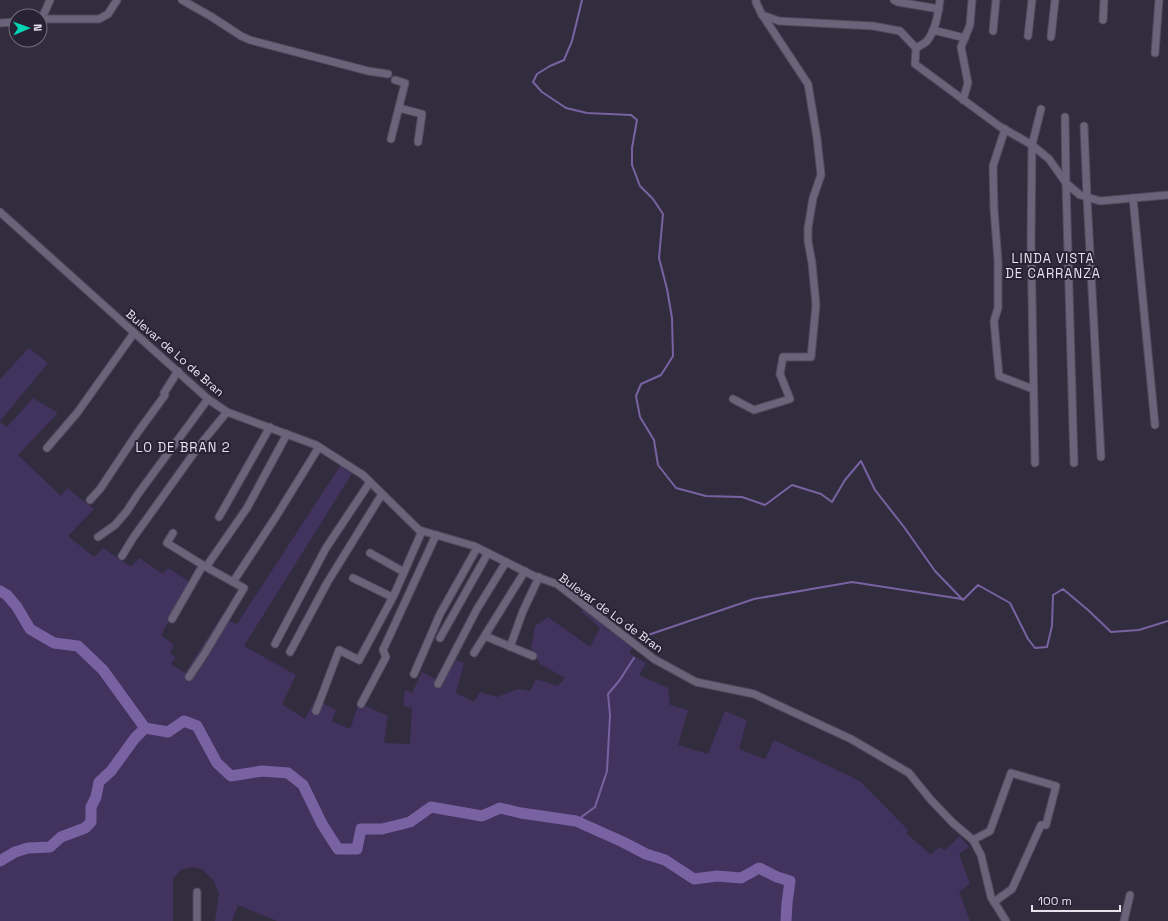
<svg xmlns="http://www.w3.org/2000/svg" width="1168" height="921" font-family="'Space Grotesk',sans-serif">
	<rect width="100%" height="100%" fill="#322c3f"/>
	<g fill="#42325e">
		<polygon points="29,348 48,363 0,421 0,379"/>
		<polygon points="33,398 58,413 18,455 61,496 67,488 94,509 68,536 94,557 103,548 131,567 139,558 163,574 168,568 190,582 161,635 174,645 170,653 176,658 171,664 185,673 221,617 237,624 342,463 353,472 244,646 296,675 282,704 305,719 315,699 336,710 332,721 350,729 359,703 388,716 384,743 410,744 412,708 403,706 405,690 412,693 422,672 437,680 449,657 464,663 456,693 474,702 480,692 497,697 518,689 530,691 536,679 558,686 565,678 540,664 531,648 535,626 548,617 590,647 600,628 581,611 588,605 636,642 629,653 646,663 639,675 668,688 670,705 688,710 678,745 708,754 725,711 747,720 739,749 765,759 774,740 860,781 908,830 906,833 931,855 939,847 945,850 960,836 969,847 959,854 970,884 959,892 970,921 277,921 238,905 232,921 215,921 219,894 214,881 202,869 192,867 180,870 173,879 173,921 0,921 0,422 7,427"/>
	</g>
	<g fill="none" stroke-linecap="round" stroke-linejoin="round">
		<g stroke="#7862a2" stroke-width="2">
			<polyline points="582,0 572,41 564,60 550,66 537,74 533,82 542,92 566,108 587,113 631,115 637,120 632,148 632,165 640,186 653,199 663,214 659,258 667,289 672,318 673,356 661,375 641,384 636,396 640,417 654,440 658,465 676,488 706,496 742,497 765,505 792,485 821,494 832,502 845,480 861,461 875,490 904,527 935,571 963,600 978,585 1010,603 1028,639 1035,648 1047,647 1052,626 1053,595 1063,589 1088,610 1111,632 1139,630 1168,621"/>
			<polyline points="648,635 754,599 852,582 962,599"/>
			<polyline points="576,821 595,807 607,771 610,715 608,694 619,681 634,658"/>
		</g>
		<g stroke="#7862a2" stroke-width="11">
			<polyline points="0,591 7,595 17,607 30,629 54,643 78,646 103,670 145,728"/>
			<polyline points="0,861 15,852 28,848 50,847 61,837 85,828 91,822 91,807 96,797 99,782 111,771 135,738 145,728 168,732 184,721 197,726 217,763 231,776 262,771 288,773 303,785 322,824 338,849 357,849 361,829 382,829 410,822 431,807 482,816 500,808 521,813 576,821 623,842 646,854 665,860 694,879 717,876 741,878 759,868 777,877 790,881 787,903 786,921"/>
		</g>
		<g stroke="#4f4a5a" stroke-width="9">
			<g id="minor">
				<polyline points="182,0 212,17 241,36 250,40 368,71 388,74"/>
				<polyline points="756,0 756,2 762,15 779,21 873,26 900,31 916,48 915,64 999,126 1032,145 1049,159 1066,183 1080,195 1100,201 1168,195"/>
				<polyline points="894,0 898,2 939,9"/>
				<polyline points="42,18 50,0"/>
				<polyline points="40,19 99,19 108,14 117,0"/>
				<polyline points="1103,20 1104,0"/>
				<polyline points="0,23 16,22"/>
				<polyline points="933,30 965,38"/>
				<polyline points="993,31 996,0"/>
				<polyline points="1028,36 1032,0"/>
				<polyline points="1051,37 1055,0"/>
				<path d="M916,48C919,46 924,44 927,41C936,30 938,13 940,0"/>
				<polyline points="1155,53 1159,0"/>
				<polyline points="963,100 968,83 961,47 970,25 972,0"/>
				<polyline points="399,108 422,114 418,142"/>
				<polyline points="1065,117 1066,183 1074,463"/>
				<polyline points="1084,126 1087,197 1101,457"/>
				<polyline points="1005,129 993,166 994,209 998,261 998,308 994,321 999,376 1033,389"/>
				<polyline points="391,139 405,83 395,80"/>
				<polyline points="1133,198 1155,425"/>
				<polyline points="0,212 208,399 227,412 316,445 363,475 419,530 474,546 534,576 557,584 654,659 696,682 754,694 851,739 909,773 931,800 953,823 973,840 981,855 991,897 1006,921"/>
				<polyline points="733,399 754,410 790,399 780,374 783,357 811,357 816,305 812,263 808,241 808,228 813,198 821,175 817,138 808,84 763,16"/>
				<polyline points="47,448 77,413 134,333"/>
				<polyline points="1035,463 1031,241 1032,145 1041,109"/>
				<polyline points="90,500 100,489 138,432 165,395 164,393 178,371"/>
				<polyline points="219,517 270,427"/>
				<polyline points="173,533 167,543 206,567 247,508 287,434"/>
				<polyline points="98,537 115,525 127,511 138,494 208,399"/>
				<polyline points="370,553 404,572"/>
				<polyline points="122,556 133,538 199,446 227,412"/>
				<polyline points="206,567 233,582 277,515 319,447"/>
				<polyline points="353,578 392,597"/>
				<polyline points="172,619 203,565"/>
				<polyline points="485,636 533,656"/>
				<polyline points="440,638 488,553"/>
				<polyline points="275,644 326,548 370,482"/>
				<polyline points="510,647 523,611 539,577"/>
				<polyline points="290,652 327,583 382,494"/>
				<polyline points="474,653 525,571"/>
				<polyline points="414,674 440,614 477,548"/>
				<polyline points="189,677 205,653 244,588 233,582"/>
				<polyline points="438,684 477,609 506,562"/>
				<polyline points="361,704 386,657 383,650 436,535"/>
				<polyline points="316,711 339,650 359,660 394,595 422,531"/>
				<polyline points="973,840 990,831 1011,773 1056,786 1046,825 1041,825 1012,889 994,902"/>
				<polyline points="197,921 197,892"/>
				<polyline points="1124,921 1130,895"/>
			</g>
		</g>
		<use href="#minor" stroke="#6a6379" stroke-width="7"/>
	</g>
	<g text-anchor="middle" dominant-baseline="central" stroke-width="4" stroke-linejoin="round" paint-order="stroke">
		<g font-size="12" fill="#e6e3ef" stroke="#282235">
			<text transform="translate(175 353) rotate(41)">Bulevar de Lo de Bran</text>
			<text transform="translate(611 613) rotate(36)">Bulevar de Lo de Bran</text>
		</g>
		<g font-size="13" letter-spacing="1" fill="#e6e3ef" stroke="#282235">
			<text x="1053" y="258">LINDA VISTA<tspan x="1053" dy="15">DE CARRANZA</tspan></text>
			<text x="183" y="447">LO DE BRAN 2</text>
		</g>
	</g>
	<g transform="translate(28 28) rotate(88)"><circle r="19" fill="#282235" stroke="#746f7f"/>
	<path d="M0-3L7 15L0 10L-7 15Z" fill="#02d5b6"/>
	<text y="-6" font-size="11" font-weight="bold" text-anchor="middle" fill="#e6e3ef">N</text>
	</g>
	<path d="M1032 905v6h88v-6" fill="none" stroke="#e6e3ef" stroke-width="2"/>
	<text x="1038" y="905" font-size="12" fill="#e6e3ef" stroke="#282235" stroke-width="3" paint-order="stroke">100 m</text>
</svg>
